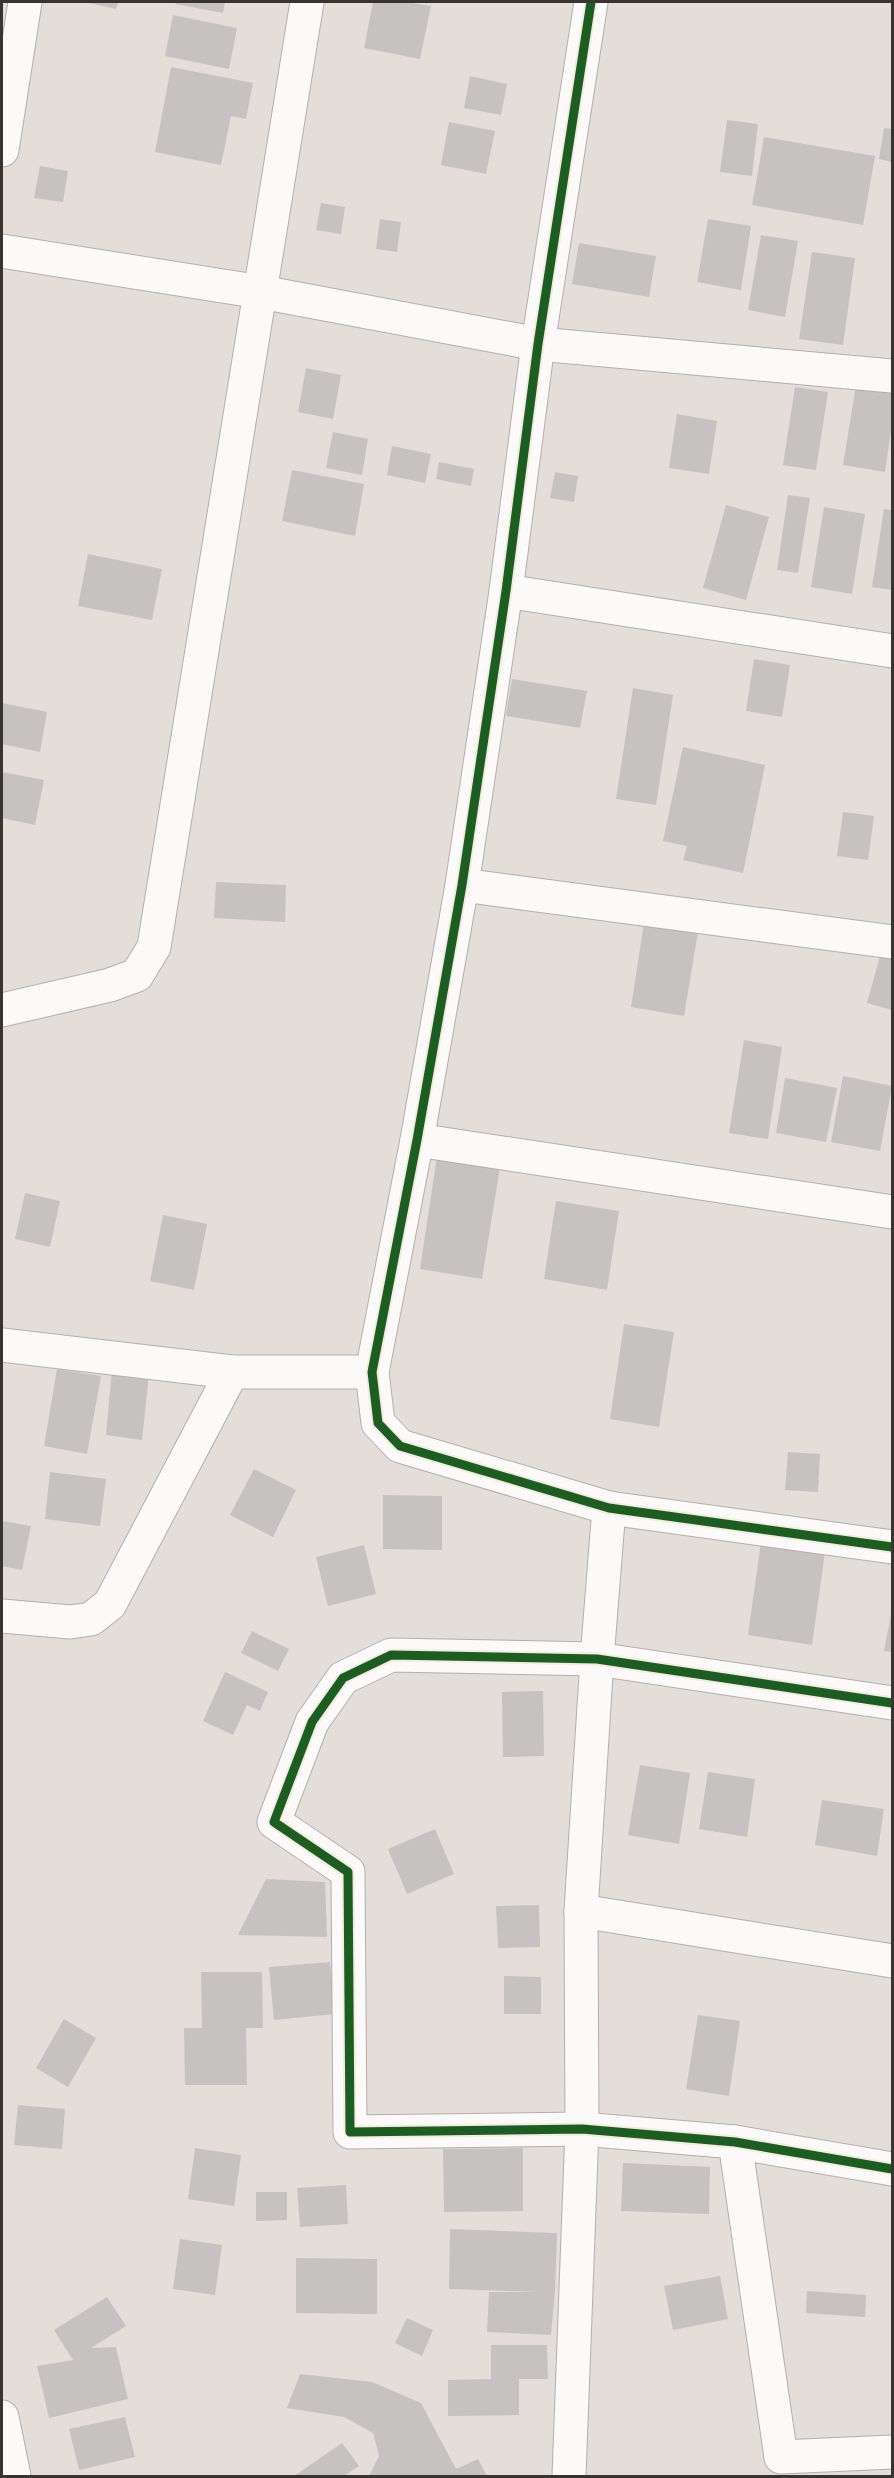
<svg xmlns="http://www.w3.org/2000/svg" width="894" height="2478" font-family="Lato,sans-serif">
	<rect width="100%" height="100%" fill="#e3deda"/>
	<g fill="#c5c2c1">
		<polygon points="85,2 118,2 116,9"/>
		<polygon points="176,2 225,2 223,13 175,4"/>
		<polygon points="373,2 406,2 431,6 420,59 364,48"/>
		<polygon points="173,15 237,28 229,69 165,56"/>
		<polygon points="171,67 253,83 246,119 231,116 221,165 155,152"/>
		<polygon points="470,76 507,84 501,115 464,108"/>
		<polygon points="727,120 758,124 752,176 720,172"/>
		<polygon points="449,122 495,131 486,174 441,165"/>
		<polygon points="884,128 892,129 892,162 879,159"/>
		<polygon points="764,137 875,156 863,225 752,205"/>
		<polygon points="40,166 68,171 63,202 34,198"/>
		<polygon points="321,203 345,207 341,234 316,230"/>
		<polygon points="380,219 401,222 397,252 376,249"/>
		<polygon points="708,219 751,226 741,290 697,282"/>
		<polygon points="761,235 798,241 785,317 748,310"/>
		<polygon points="579,243 656,256 649,297 572,284"/>
		<polygon points="812,252 855,258 843,345 799,339"/>
		<polygon points="306,368 341,375 333,419 298,412"/>
		<polygon points="856,385 892,391 892,424 885,472 843,465"/>
		<polygon points="795,387 828,392 816,470 783,465"/>
		<polygon points="677,414 717,421 709,474 669,468"/>
		<polygon points="333,432 368,439 362,475 326,468"/>
		<polygon points="392,446 431,454 425,483 387,475"/>
		<polygon points="439,462 474,469 471,486 436,479"/>
		<polygon points="292,470 364,484 355,536 282,521"/>
		<polygon points="555,472 578,476 574,502 550,498"/>
		<polygon points="788,495 810,498 798,573 777,570"/>
		<polygon points="726,505 769,517 746,600 703,588"/>
		<polygon points="824,507 865,514 852,594 811,587"/>
		<polygon points="884,509 892,510 892,590 872,587"/>
		<polygon points="88,554 162,569 152,620 78,606"/>
		<polygon points="754,659 790,665 782,717 746,711"/>
		<polygon points="512,679 587,691 580,728 506,716"/>
		<polygon points="633,688 673,695 656,805 616,799"/>
		<polygon points="2,703 47,712 40,752 2,744"/>
		<polygon points="683,747 765,765 743,873 683,860 687,846 663,841"/>
		<polygon points="2,772 44,780 35,825 2,818"/>
		<polygon points="843,812 874,816 868,860 837,856"/>
		<polygon points="216,882 286,885 285,922 214,918"/>
		<polygon points="644,923 698,932 684,1016 631,1007"/>
		<polygon points="881,953 892,956 892,1010 867,1003"/>
		<polygon points="744,1040 782,1047 768,1139 729,1133"/>
		<polygon points="843,1076 892,1086 880,1151 831,1142"/>
		<polygon points="785,1078 837,1088 826,1142 776,1133"/>
		<polygon points="437,1157 500,1167 482,1279 420,1269"/>
		<polygon points="25,1193 60,1201 50,1247 15,1239"/>
		<polygon points="556,1201 619,1211 607,1290 544,1279"/>
		<polygon points="163,1215 207,1224 194,1290 150,1281"/>
		<polygon points="624,1324 674,1332 659,1427 610,1419"/>
		<polygon points="57,1369 101,1376 87,1454 44,1446"/>
		<polygon points="112,1369 149,1374 142,1440 106,1435"/>
		<polygon points="788,1452 820,1454 818,1492 785,1490"/>
		<polygon points="254,1469 296,1490 273,1537 230,1515"/>
		<polygon points="50,1472 106,1479 100,1526 45,1519"/>
		<polygon points="383,1495 442,1496 442,1550 383,1549"/>
		<polygon points="2,1521 31,1526 22,1570 2,1566"/>
		<polygon points="762,1535 826,1545 812,1645 748,1635"/>
		<polygon points="364,1545 376,1594 328,1606 316,1557"/>
		<polygon points="891,1614 892,1614 892,1652 884,1651"/>
		<polygon points="252,1631 289,1649 278,1671 241,1653"/>
		<polygon points="225,1672 268,1692 260,1711 247,1705 233,1735 203,1721"/>
		<polygon points="543,1691 544,1756 503,1757 502,1692"/>
		<polygon points="640,1765 690,1773 679,1844 628,1835"/>
		<polygon points="708,1772 755,1779 747,1837 699,1829"/>
		<polygon points="822,1800 884,1809 877,1856 815,1845"/>
		<polygon points="435,1829 454,1874 407,1894 388,1849"/>
		<polygon points="266,1879 325,1882 327,1937 238,1935"/>
		<polygon points="539,1905 540,1947 498,1948 496,1906"/>
		<polygon points="330,1962 335,2014 274,2020 269,1967"/>
		<polygon points="201,1972 262,1972 263,2028 246,2028 247,2085 185,2085 184,2028 202,2028"/>
		<polygon points="504,1976 541,1977 541,2014 504,2014"/>
		<polygon points="698,2015 740,2021 729,2096 686,2089"/>
		<polygon points="64,2019 96,2038 68,2087 36,2068"/>
		<polygon points="18,2105 65,2109 62,2149 14,2145"/>
		<polygon points="195,2148 241,2155 234,2206 188,2199"/>
		<polygon points="523,2148 523,2211 444,2212 443,2149"/>
		<polygon points="623,2163 710,2167 709,2214 621,2211"/>
		<polygon points="346,2185 348,2224 300,2227 297,2188"/>
		<polygon points="256,2192 287,2192 287,2220 256,2221"/>
		<polygon points="450,2229 557,2233 555,2292 551,2335 487,2332 489,2292 538,2292 449,2289"/>
		<polygon points="180,2239 222,2245 215,2295 173,2289"/>
		<polygon points="296,2258 377,2259 377,2314 296,2313"/>
		<polygon points="720,2276 728,2319 673,2330 664,2286"/>
		<polygon points="807,2291 866,2295 865,2317 806,2313"/>
		<polygon points="107,2297 126,2326 91,2348 116,2347 128,2399 49,2418 37,2366 73,2360 54,2330"/>
		<polygon points="407,2318 433,2330 422,2356 395,2343"/>
		<polygon points="491,2345 547,2345 548,2379 519,2379 519,2415 448,2416 448,2380 491,2379"/>
		<polygon points="300,2374 372,2382 421,2403 456,2469 478,2459 487,2476 369,2476 379,2456 373,2433 344,2417 287,2408"/>
		<polygon points="125,2417 135,2457 79,2470 69,2429"/>
		<polygon points="342,2443 359,2466 344,2476 294,2476"/>
	</g>
	<g fill="none" stroke-linecap="round" stroke-linejoin="round">
		<g stroke="#b3afac" stroke-width="35">
			<g id="street">
				<polyline points="591,2 538,344 506,591 462,885 417,1140 372,1372 378,1423 400,1446 609,1508 892,1547"/>
				<polyline points="2,150 25,2"/>
				<polyline points="2,251 261,292 538,344 892,376"/>
				<polyline points="506,591 892,651"/>
				<polyline points="462,885 892,942"/>
				<polyline points="2,1010 110,985 137,975 154,947 307,2"/>
				<polyline points="417,1140 892,1212"/>
				<polyline points="2,1345 232,1372 372,1372"/>
				<polyline points="2,1616 70,1622 91,1619 110,1604 232,1372"/>
				<polyline points="892,1703 597,1659 391,1655 343,1678 312,1722 274,1822 348,1872 350,2132 582,2129 735,2142 892,2169"/>
				<polyline points="581,1911 892,1961"/>
				<polyline points="735,2142 781,2457 892,2452"/>
				<polyline points="2,2417 14,2476"/>
				<polyline points="569,2476 582,2129 581,1911 597,1659 609,1508"/>
			</g>
		</g>
		<use href="#street" stroke="#fbfaf9" stroke-width="33"/>
		<g stroke="#f4ebe4" stroke-width="13">
			<g id="cycleway">
				<polyline points="591,2 538,344 506,591 462,885 417,1140 372,1372 378,1423 400,1446 609,1508 892,1547"/>
				<polyline points="892,1703 597,1659 391,1655 343,1678 312,1722 274,1822 348,1872 350,2132 582,2129 735,2142 892,2169"/>
			</g>
		</g>
		<use href="#cycleway" stroke="#1b5e20" stroke-width="9"/>
	</g>
	<rect width="894" height="2478" fill="none" stroke="#383431" stroke-width="6"/>
</svg>
